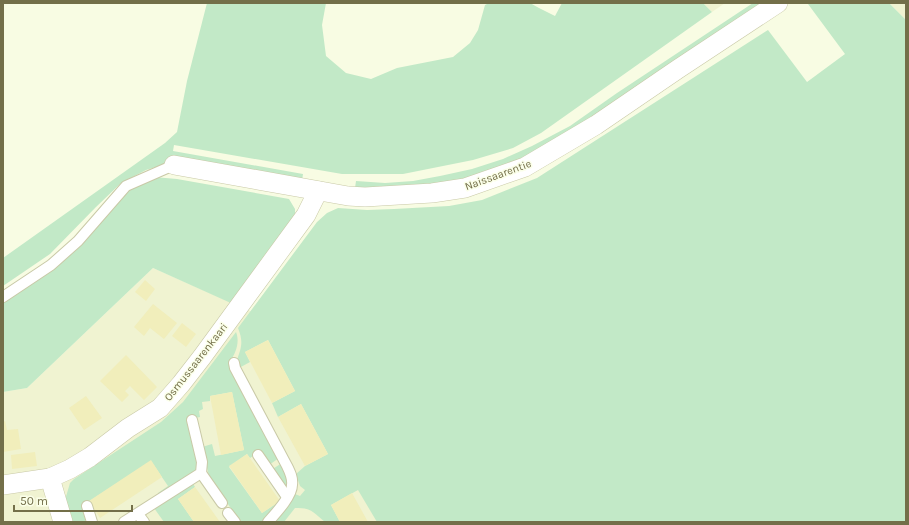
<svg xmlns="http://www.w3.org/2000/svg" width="909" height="525" font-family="Karla,sans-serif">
	<rect width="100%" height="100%" fill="#f8fce3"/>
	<g fill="#f0f3d1">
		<polygon points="703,3 725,3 712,12"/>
		<polygon points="889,3 906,3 906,20"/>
		<polygon points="153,268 275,322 393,522 3,522 3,392 27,388"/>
	</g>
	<g fill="#c2e9c7">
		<polygon points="207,3 326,3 322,25 326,56 346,73 371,79 397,68 453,57 470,43 478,30 485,5 489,3 530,3 539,8 555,16 562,3 703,3 712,12 541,133 513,148 473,160 403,174 342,174 174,145 173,151 303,174 302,181 169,163 146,170 121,183 96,207 50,254 3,286 3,258 165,143 177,132 187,81"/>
		<polygon points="753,3 768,3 534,154 473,177 439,184 355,188 356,181 385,183 413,181 440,176 472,169 503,159 532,146 570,126 617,93"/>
		<path d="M810,3H889L906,20V521L377,522L358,490L331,505L340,522H325C314,513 311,507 295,508L284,522H272L295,494L300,496L305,490L300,486L296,474L305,466L328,454L301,404L278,417L272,403L295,391L268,340L245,352L250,362L239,368L236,363C241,348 244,343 238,328L317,222L327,213L338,208L367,210L394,209L449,206L482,200L537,178L768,30L807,82L845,54L808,4Z"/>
		<polygon points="154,177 177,179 289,199 295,209 295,214 233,304 153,268 27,388 3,392 3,301 54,267 128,187"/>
		<path d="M236,332C240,342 236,353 230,361L232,372L279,458L269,465L259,452L250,458L247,454L229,467L262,513L280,501L263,522H240L209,476L202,447L212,444L215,456L244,450L232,392L210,396V401L202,402L203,409L199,411L200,417L190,419L198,457L196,470L192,474L159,495L158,493L168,486L151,461L82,506L85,519V522H70L65,500L70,483L74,479L161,422L183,402Z"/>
		<polygon points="282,463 289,479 287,485 285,486 271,470"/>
		<polygon points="192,482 195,487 178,499 194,522 164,522 154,508"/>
	</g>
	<g fill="#f1eebb">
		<polygon points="145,280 155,289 146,301 135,292"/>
		<polygon points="153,304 177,323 164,339 150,328 144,336 134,327"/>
		<polygon points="182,323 196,334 186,347 172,336"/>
		<polygon points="268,340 295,391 272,403 245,352"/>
		<polygon points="126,355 157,387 144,400 130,386 125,391 129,395 122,402 100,381"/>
		<polygon points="232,392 244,450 221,455 210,396"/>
		<polygon points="86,396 102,418 84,430 69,408"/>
		<polygon points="301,404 328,454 305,466 278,417"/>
		<polygon points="5,421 7,430 18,429 21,449 3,452 3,422"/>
		<polygon points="35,452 37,466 12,469 11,455"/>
		<polygon points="247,454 280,501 262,513 229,466"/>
		<polygon points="151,460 162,477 100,518 89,501"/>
		<polygon points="195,487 220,522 194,522 178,499"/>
		<polygon points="352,493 368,522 340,522 331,505"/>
	</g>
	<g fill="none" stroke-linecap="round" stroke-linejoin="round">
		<g stroke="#c9c9a7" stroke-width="12">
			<g id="service">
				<polyline points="3,297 51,265 78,241 126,186 174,165"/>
				<path d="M234,363L235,368L287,466C290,472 293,478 292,485C292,496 276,513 268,522"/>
				<polyline points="258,455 287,497"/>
				<polyline points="201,473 222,503"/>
				<polyline points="87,506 92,522"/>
				<polyline points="228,513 235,522"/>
				<polyline points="138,514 144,522"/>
				<polyline points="124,522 201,473 202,462 192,420"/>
			</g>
		</g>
		<g stroke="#c9c9a7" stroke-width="20">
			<g id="minor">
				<polyline points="174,165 348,196 365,197 432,193 465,188 525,167 596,125 678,69 778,3"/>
				<polyline points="3,485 50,478"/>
				<polyline points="63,522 50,478 70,469 90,457 128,428 160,408 181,384 202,357 306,215 318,191"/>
			</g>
		</g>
		<use href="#service" stroke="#fff" stroke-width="10"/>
		<use href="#minor" stroke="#fff" stroke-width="19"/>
	</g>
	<g text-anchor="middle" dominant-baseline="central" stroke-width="3" stroke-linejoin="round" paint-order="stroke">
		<g font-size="11" fill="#736f49" stroke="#fbffe9">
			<text transform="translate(498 175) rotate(-20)">Naissaarentie</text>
			<text transform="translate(196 362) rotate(-52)">Osmussaarenkaari</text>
		</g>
	</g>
	<rect width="909" height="525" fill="none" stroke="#736f49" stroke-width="8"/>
	<path d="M14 505v6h118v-6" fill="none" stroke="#736f49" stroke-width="2"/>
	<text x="20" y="505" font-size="12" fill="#736f49" stroke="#fbffe9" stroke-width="3" paint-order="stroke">50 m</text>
</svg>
